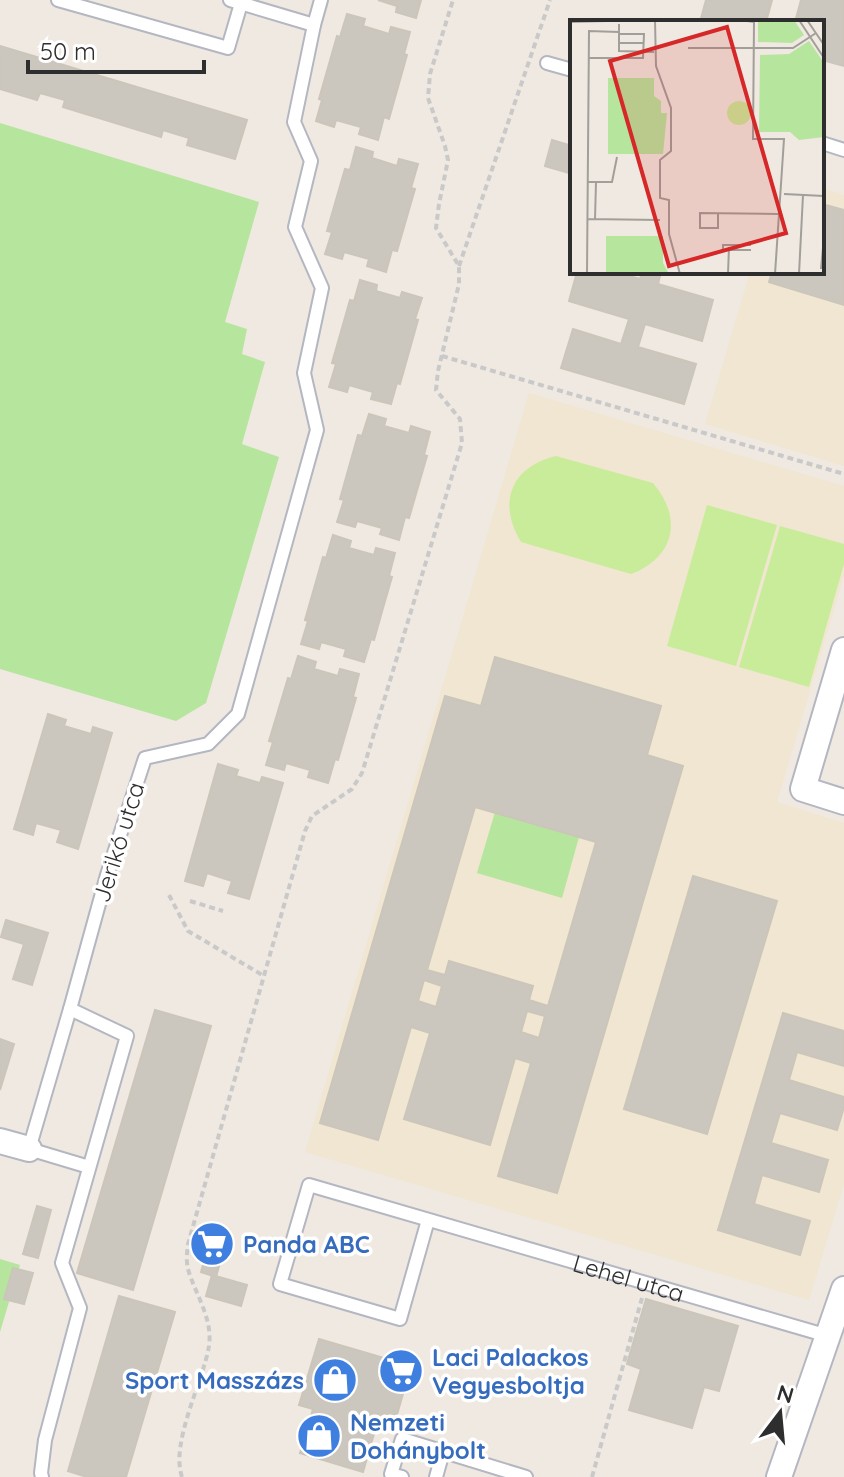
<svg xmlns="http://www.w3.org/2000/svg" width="844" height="1477" font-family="Quicksand,sans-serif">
	<rect width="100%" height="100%" fill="#efe9e1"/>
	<g fill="#f0e6d1">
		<polygon points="822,188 844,195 844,466 705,424 750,272 822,272"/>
		<polygon points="529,393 844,486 844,576 777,802 844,823 844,1184 809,1300 305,1152"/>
	</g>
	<g fill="#b6e59e">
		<polygon points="0,123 259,202 225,322 247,329 242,354 265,362 242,444 279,457 206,703 176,721 0,669"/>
		<polygon points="495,812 579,837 562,898 477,873"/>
		<polygon points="0,1259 20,1265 0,1332"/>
	</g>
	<g fill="#c9ec9a">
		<path d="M556,456L653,483C683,518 675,557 631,574L521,542C497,502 511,467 556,456Z"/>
		<polygon points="707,505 777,525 736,666 667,646"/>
		<polygon points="780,526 844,544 844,564 809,687 739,667"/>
	</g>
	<g fill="#cbc7bf" stroke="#cbc5ba" stroke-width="2" fill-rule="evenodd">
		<polygon points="378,0 421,0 416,18 396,12 397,6"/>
		<polygon points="706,0 772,0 766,22 700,22"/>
		<polygon points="801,0 844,0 844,66 822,60 822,22 795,22"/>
		<polygon points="347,14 365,19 363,26 389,34 391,27 410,32 404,54 407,55 389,119 384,117 378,140 359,134 361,127 336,120 334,127 316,121 322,100 319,99 337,36 340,37"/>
		<polygon points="0,46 247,120 235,159 187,145 189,138 163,130 161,137 63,107 65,100 40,93 37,100 0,89"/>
		<polygon points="552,140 572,146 572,174 545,166"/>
		<polygon points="356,147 373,152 372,158 397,166 399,159 418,164 411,188 415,189 397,251 392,250 386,272 367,266 369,259 344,252 342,259 325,254 332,232 327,231 345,169 350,170"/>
		<polygon points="822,204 844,210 844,305 769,282 772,272 822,272"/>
		<polygon points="577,272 616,272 640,279 642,272 661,272 658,284 713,300 702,341 645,324 638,347 696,364 684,404 561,368 573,329 621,344 629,319 569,301"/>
		<polygon points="360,280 377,285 376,291 400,298 402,292 422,298 415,319 418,320 400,384 397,383 391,404 371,399 373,392 349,385 347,392 329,387 336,364 332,363 350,300 354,301"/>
		<polygon points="369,414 386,419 384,426 409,433 411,426 430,432 424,455 427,456 409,518 405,517 399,540 380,534 382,528 357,521 355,527 337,522 344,500 340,499 358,435 362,436"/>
		<polygon points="333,535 351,541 349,548 374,555 376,548 395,553 389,576 392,577 383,608 374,640 371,639 364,662 344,656 346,649 321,642 319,649 301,644 308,621 305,620 323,557 326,558"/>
		<polygon points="298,656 316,662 314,669 338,676 340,669 359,674 353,697 356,698 338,760 335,759 328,783 308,777 310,770 286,763 284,770 266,765 273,742 269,741 288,678 291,679"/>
		<path d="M495,657L661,706L647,755L683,766L557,1193L498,1176L531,1063L515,1058L490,1145L404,1119L430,1033L411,1027L378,1140L320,1123L445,696L481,706ZM475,807L596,842L548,1006L529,1000L533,986L449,961L445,975L427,970ZM424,980L442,986L436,1007L418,1001ZM527,1011L545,1016L539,1038L521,1032Z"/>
		<polygon points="48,714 66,720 64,726 91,734 93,727 112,733 78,849 57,842 61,830 36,823 33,835 14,829"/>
		<polygon points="218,764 238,770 236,776 260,783 262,777 283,783 249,899 228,893 232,881 207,873 203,886 185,881"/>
		<polygon points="693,876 777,901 707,1134 624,1109"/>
		<polygon points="6,920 48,933 32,985 13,979 24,944 1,937"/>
		<polygon points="155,1010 211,1026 133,1290 77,1273"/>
		<polygon points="783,1013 844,1031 844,1066 797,1052 789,1080 844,1097 844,1107 837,1130 780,1113 771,1143 828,1160 819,1192 762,1175 754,1204 810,1221 800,1255 718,1230"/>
		<polygon points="0,1039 14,1044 0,1090"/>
		<polygon points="37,1206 51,1210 38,1258 23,1254"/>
		<polygon points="214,1225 229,1230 216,1277 201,1272 206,1254 197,1252 202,1234 211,1236"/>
		<polygon points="13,1268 33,1273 24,1304 4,1299"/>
		<polygon points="212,1275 247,1285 241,1306 206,1296"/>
		<polygon points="119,1296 175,1312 126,1477 87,1477 68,1471"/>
		<polygon points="646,1299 738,1326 719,1391 704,1387 692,1428 629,1410 641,1369 627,1364"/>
		<polygon points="319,1339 411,1366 392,1432 376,1427 363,1472 300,1453 313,1409 299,1405"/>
	</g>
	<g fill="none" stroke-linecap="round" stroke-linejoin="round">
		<g stroke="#b4b7c1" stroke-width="16">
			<g id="lane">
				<polyline points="58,0 228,48 242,0"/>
				<polyline points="230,0 314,25"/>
				<polyline points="547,63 572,70"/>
				<polyline points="822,143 844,150"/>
				<polyline points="70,1009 29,1149 89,1167"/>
				<path id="s1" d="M428,1220L400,1319L280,1284L309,1185L828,1336"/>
				<polyline points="42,1477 41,1473 45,1440 80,1308 62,1263 127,1036 70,1009 107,875 145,758 208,744 238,714 317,430 304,373 322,288 295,227 311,161 294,122 314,25 321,0"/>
				<polyline points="402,1477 391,1474 402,1439 526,1477"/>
				<polyline points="436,1477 443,1452"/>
			</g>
		</g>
		<g stroke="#b4b7c1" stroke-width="28">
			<g id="street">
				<polyline points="844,650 803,789 844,802"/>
				<polyline points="0,1141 29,1149"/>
				<polyline points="779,1477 844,1289"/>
			</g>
		</g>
		<g stroke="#c9c9c9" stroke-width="4" stroke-dasharray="6 4" stroke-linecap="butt">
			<polyline points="459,266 550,0"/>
			<polyline points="442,356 844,474"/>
			<polyline points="169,895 188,931 264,976"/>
			<polyline points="190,901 223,911"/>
			<path d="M182,1477C170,1443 203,1382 209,1346C213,1318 195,1294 188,1269C186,1261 187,1252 188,1244L305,831L312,816L352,789L362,773L462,443L460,419L436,390L438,371L459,284V266L436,228L439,204L448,160L445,146L428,98L430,74L453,0"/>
			<polyline points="592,1477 642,1298"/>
		</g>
		<use href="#lane" stroke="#fff" stroke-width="12"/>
		<use href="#street" stroke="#fff" stroke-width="24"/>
	</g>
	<defs>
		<g id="supermarket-disc" transform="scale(2.3)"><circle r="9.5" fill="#3f7fe0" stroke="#fff"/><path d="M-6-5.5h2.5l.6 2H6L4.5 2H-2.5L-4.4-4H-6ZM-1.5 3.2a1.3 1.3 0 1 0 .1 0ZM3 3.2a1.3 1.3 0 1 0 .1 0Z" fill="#fff"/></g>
		<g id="shop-disc" transform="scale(2.3)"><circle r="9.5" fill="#3f7fe0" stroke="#fff"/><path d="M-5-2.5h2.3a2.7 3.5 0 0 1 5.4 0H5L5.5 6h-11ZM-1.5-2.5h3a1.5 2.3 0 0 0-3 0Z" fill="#fff"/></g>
	</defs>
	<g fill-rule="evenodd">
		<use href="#supermarket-disc" x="212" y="1244"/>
		<use href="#supermarket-disc" x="401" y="1371"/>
		<use href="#shop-disc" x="335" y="1380"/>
		<use href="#shop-disc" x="319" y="1436"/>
	</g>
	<g text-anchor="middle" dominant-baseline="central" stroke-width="7" stroke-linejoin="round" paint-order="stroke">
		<g font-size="24" fill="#2e2e2e" stroke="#fff">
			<text transform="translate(118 842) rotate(-73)">Jerikó utca</text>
			<text stroke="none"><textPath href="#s1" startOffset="664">Lehel utca</textPath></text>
		</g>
		<g font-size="24" font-weight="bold" fill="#366cbe" stroke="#fff" text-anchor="start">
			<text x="243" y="1244">Panda ABC</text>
			<text x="432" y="1357">Laci Palackos<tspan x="432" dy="28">Vegyesboltja</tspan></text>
			<text x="304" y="1380" text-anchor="end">Sport Masszázs</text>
			<text x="350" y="1422">Nemzeti<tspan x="350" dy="28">Dohánybolt</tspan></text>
		</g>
	</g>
	<g transform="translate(570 20)">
		<rect width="254" height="254" fill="#efe9e1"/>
		<path d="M188,0H224L234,15L222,23L188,22ZM239,21L254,43V117L229,120L220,112H189L190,35L219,34ZM38,58H84V76L91,81V93H97L93,134H38ZM36,216H93V243L99,254H36Z" fill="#b6e59e"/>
		<path d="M157 93a12 12 0 1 1 24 0a12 12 0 1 1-24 0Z" fill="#c9ec9a"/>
		<path fill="none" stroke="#a29e99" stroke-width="2" d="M85,0L86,46L101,88V131L90,140V178L99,180V214L110,254M170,0L184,2L183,119H214L205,254M229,0L254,38M237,0L254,25M0,2L74,0M49,4V31L84,32M49,23H74M118,28H223L246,13M19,38H73L74,14H49M17,162H42L47,137M214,174L254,176M148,193V208H130V193L208,194M18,199L90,200M25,199L26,162M181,225H153V230H181M251,249L254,217M17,254L19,11L49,12M158,254L159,227M229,254L233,175"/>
		<path fill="#d62828" fill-opacity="0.15" stroke="#d62828" stroke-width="4" d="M157,7L216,213L99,246L40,41Z"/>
		<rect width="254" height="254" fill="none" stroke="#2e2e2e" stroke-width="4"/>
	</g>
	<g transform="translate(780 1413) rotate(16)" stroke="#ffffff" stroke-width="6" paint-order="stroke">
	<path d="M0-6L14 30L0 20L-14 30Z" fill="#2e2e2e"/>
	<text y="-12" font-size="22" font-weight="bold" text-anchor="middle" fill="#2e2e2e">N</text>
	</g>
	<path d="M28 60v12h176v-12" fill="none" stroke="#2e2e2e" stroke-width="4"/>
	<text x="40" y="60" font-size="24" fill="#2e2e2e" stroke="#ffffff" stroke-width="6" paint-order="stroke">50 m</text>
</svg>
